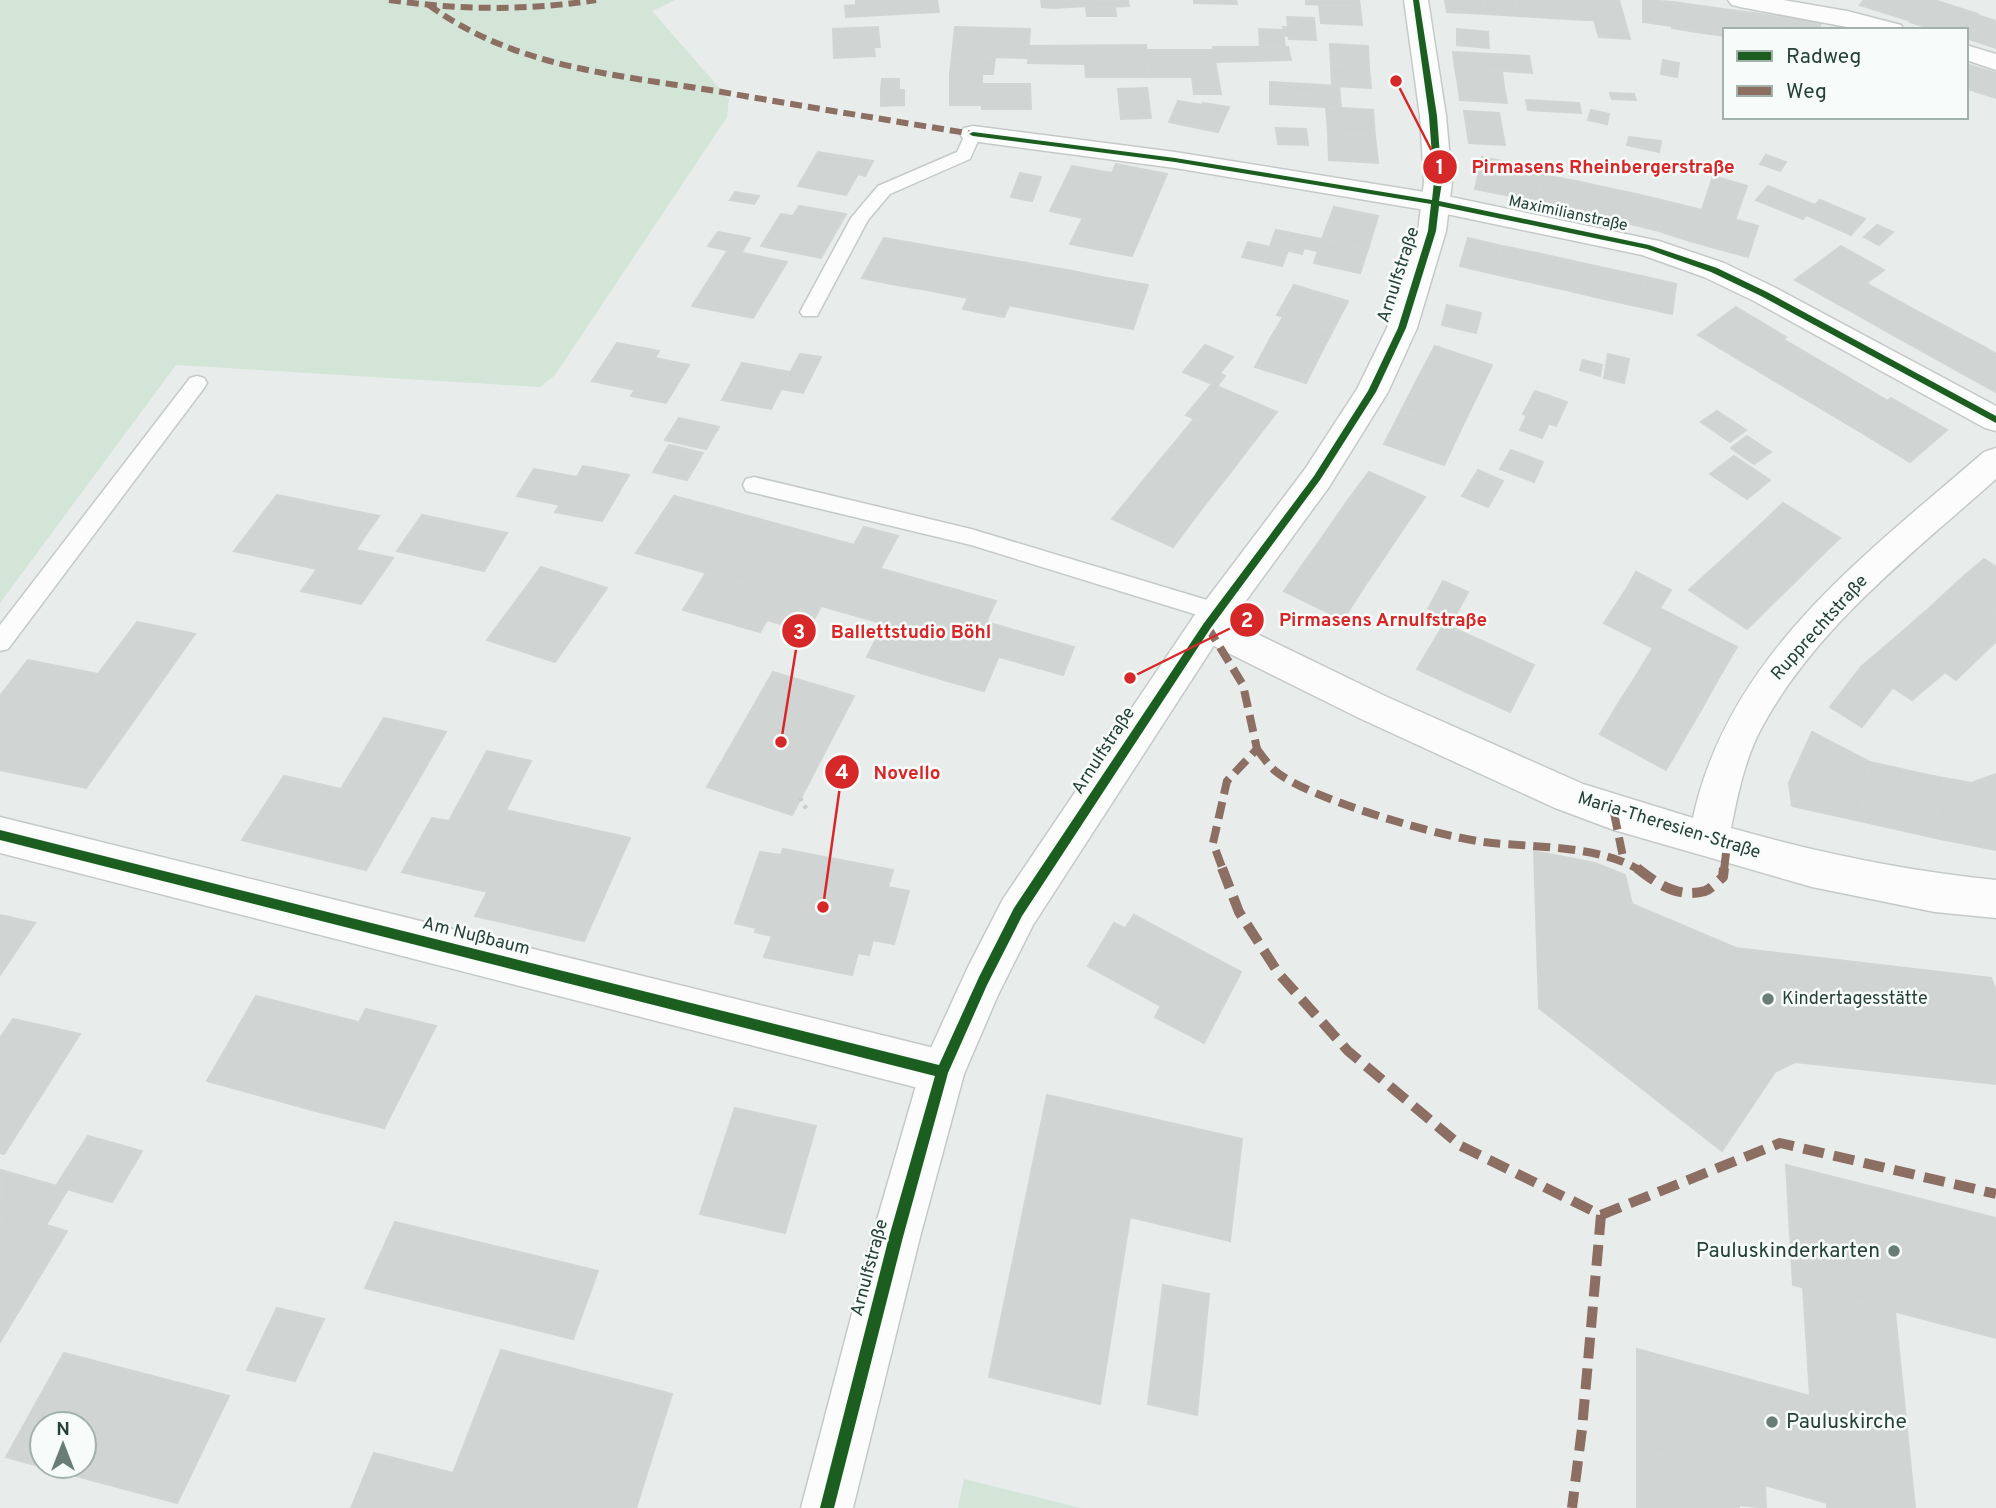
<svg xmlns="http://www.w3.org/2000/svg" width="1996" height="1508" font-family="Overpass,sans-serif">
	<rect width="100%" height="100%" fill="#e8edeb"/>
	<g fill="#d2e5d7">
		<polygon points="0,0 675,0 652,11 729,99 727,117 555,375 540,387 176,365 0,603"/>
		<polygon points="964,1479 1081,1508 958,1508"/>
	</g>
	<g fill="#d0d5d3" stroke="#d1d6d4" stroke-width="2" fill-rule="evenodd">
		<polygon points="856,0 896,0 898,14 846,17 845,6 856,5"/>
		<polygon points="896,0 937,0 939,12 898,14"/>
		<polygon points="1041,0 1085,0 1085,6 1053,8 1042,7"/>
		<polygon points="1085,0 1128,0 1129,6 1086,8"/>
		<polygon points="1194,0 1236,0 1237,4 1194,3"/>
		<polygon points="1306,0 1359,0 1360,6 1306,4"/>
		<polygon points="1445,0 1483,0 1486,14 1447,12"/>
		<polygon points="1483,0 1516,0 1519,16 1486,14"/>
		<polygon points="1516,0 1545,0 1549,18 1519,16"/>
		<polygon points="1545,0 1582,0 1587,20 1549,18"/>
		<polygon points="1582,0 1619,0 1630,39 1599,37 1594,20 1587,20"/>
		<polygon points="1643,0 1673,2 1672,26 1643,22"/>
		<polygon points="1864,0 1926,0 1911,21 1860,5"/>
		<polygon points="1926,0 1934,0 1978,14 1966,32 1966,30 1934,30 1910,22"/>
		<polygon points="1673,2 1702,6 1702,33 1672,28"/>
		<polygon points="1319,5 1360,6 1362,25 1321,23"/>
		<polygon points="1702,6 1731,10 1731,30 1725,30 1724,36 1702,33"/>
		<polygon points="1086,8 1115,8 1116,16 1087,16"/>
		<polygon points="1731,10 1760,14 1761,30 1731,30"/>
		<polygon points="1760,14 1791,18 1791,30 1761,30"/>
		<polygon points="1977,15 1996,21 1996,48 1966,38 1966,32"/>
		<polygon points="1287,17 1314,18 1315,29 1288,28"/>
		<polygon points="1791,18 1820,23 1821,30 1791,30"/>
		<polygon points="878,27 880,47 874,47 875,56 834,58 833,29"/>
		<polygon points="955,27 1030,29 1028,58 952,56"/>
		<polygon points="1283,27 1315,29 1316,40 1289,39 1289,36 1284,36"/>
		<polygon points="1259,29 1283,30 1285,47 1260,47"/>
		<polygon points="1457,29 1488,32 1489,48 1457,45"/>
		<polygon points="1330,44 1368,46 1369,68 1331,65"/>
		<polygon points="1146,45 1149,77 1086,77 1085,64 1028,63 1029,46"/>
		<polygon points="1213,47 1288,47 1291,60 1216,62"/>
		<polygon points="1146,50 1213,50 1221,94 1194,94 1192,77 1149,77"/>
		<polygon points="1453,52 1529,56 1532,73 1455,68"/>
		<polygon points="952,56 995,57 993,74 950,74"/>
		<polygon points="1663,60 1679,63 1677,77 1661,74"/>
		<polygon points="1966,64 1989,71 1977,92 1966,88"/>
		<polygon points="1331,65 1369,68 1371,88 1332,86"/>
		<polygon points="1455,68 1502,71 1504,87 1458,84"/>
		<polygon points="1989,71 1996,73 1996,98 1977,92"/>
		<rect x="950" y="74" width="32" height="31"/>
		<polygon points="882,79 899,79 899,90 881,90"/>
		<polygon points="1270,82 1339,86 1340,97 1270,93"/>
		<polygon points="982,84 1030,84 1031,109 982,109"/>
		<polygon points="1458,84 1504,87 1507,103 1460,100"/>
		<polygon points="1147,88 1151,118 1121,119 1118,89"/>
		<polygon points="881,90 904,90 904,105 881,106"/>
		<polygon points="1270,93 1340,97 1341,108 1270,104"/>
		<polygon points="1610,93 1634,94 1636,100 1612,99"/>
		<polygon points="1526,100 1579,103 1581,113 1528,110"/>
		<polygon points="1178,101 1202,105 1203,103 1229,107 1218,132 1169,122"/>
		<polygon points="1326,107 1373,110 1375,136 1328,133"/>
		<polygon points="1591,110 1609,114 1607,124 1588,120"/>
		<polygon points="1464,111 1499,113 1505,145 1469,143"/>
		<polygon points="1276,128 1306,129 1308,145 1278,144"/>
		<polygon points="1328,133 1375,136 1378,163 1329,160"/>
		<polygon points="1629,137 1661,141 1659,152 1627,145"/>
		<polygon points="818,152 873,161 865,176 858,174 846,195 798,186"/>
		<polygon points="1766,155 1786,162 1780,171 1760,164"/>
		<polygon points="1482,157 1517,164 1511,196 1475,189"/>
		<polygon points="1116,164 1167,174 1132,256 1070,244 1083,218 1050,211 1072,166 1112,173"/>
		<polygon points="1516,170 1543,175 1537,202 1511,196"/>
		<polygon points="1020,173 1041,177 1032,201 1011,197"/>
		<polygon points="1543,175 1576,181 1570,209 1537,202"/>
		<polygon points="1713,176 1747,186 1735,220 1702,210"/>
		<polygon points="1576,181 1603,187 1596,215 1570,209"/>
		<polygon points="1768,186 1815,205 1803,219 1756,200"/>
		<polygon points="1603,187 1636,194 1627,223 1596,215"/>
		<polygon points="735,192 759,196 754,204 730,200"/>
		<polygon points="1636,194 1669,202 1659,231 1627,223"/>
		<polygon points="1820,200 1865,219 1851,235 1806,215"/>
		<polygon points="1669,202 1702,210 1690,241 1659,231"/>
		<polygon points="799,206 846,214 821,258 761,246 781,214 793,216"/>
		<polygon points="1334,207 1378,216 1368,249 1322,239"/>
		<polygon points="1702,210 1758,226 1748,257 1690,241"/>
		<polygon points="1877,225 1893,232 1879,245 1864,237"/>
		<polygon points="1276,230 1322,239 1318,251 1304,248 1302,254 1270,246"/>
		<polygon points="718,232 750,238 741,253 708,246"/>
		<polygon points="884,238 918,244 897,285 862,278"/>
		<polygon points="1468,238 1502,246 1494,274 1460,266"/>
		<polygon points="1322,239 1368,249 1360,273 1314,263"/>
		<polygon points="1248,242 1288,251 1282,266 1242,257"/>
		<polygon points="918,244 952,250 932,291 897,285"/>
		<polygon points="1502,246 1537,253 1530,282 1494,274"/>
		<polygon points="1841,246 1884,270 1838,304 1795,280"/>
		<polygon points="728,250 787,262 753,318 692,306"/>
		<polygon points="952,250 986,256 968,298 932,291"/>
		<polygon points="1537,253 1573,261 1566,290 1530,282"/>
		<polygon points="986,256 1027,263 1004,317 963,309"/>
		<polygon points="1573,261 1609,269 1604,299 1566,290"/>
		<polygon points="1027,263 1067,270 1050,313 1008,305"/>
		<polygon points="1609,269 1646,277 1641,307 1604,299"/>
		<polygon points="1067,270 1107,278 1091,321 1050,313"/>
		<polygon points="1646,277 1676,284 1672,314 1641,307"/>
		<polygon points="1107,278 1148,285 1133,329 1091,321"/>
		<polygon points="1866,283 1922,314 1895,336 1838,304"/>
		<polygon points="1294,285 1348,301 1332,332 1277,315"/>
		<polygon points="1447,305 1481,313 1476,333 1442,325"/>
		<polygon points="1736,307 1786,337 1748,365 1698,335"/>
		<polygon points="1922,314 1986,348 1958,371 1895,336"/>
		<polygon points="1283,317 1332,332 1320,355 1270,339"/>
		<polygon points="1270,339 1320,355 1306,383 1255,367"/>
		<polygon points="1783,339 1834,369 1800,396 1748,365"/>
		<polygon points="617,343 659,351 635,390 592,381"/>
		<polygon points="1205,345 1233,357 1220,373 1192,361"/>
		<polygon points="1435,346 1492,365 1476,398 1418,378"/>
		<polygon points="1986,348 1996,354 1996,392 1958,371"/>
		<polygon points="800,354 821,357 803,393 781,389"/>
		<polygon points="1608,354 1629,359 1624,383 1604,378"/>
		<polygon points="655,358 689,365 666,403 631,396"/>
		<polygon points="1583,360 1602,365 1600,376 1580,370"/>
		<polygon points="1192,361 1220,373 1225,376 1217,386 1183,372"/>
		<polygon points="742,363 790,372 771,409 722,400"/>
		<polygon points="1834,369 1888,401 1854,428 1800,396"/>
		<polygon points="1418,378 1476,398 1460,431 1401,411"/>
		<polygon points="1212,384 1277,412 1252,444 1186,415"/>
		<polygon points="1535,391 1567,402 1556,426 1523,414"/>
		<polygon points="1891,398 1947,430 1910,462 1854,428"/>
		<polygon points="1401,411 1460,431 1444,465 1384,444"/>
		<polygon points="1717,411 1746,430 1730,442 1701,422"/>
		<polygon points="1527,415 1549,423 1542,438 1520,430"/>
		<polygon points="679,418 719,427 706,449 665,440"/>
		<polygon points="1194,419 1252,444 1230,473 1171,447"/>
		<polygon points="1747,436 1771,452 1754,464 1731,448"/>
		<polygon points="669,445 703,453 687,480 653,472"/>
		<polygon points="1171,447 1230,473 1206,503 1147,476"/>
		<polygon points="1511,450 1543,462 1534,482 1500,469"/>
		<polygon points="1734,456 1770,480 1747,499 1710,474"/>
		<polygon points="583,466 629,475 602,521 555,512 560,505 517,496 534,469 577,477"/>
		<polygon points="1478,470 1503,481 1488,507 1462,496"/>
		<polygon points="1369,472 1425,497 1405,526 1348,500"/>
		<polygon points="1147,476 1206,503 1173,547 1112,519"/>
		<polygon points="277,495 379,516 339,574 234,551"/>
		<polygon points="674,496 712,506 675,564 636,553"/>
		<polygon points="1348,500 1405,526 1385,556 1328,529"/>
		<polygon points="1783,503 1840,538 1817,560 1760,525"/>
		<polygon points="712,506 854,545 821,606 675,564"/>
		<polygon points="422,515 507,533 484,571 397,551"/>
		<polygon points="1760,525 1817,560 1795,582 1737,546"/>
		<polygon points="864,527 898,536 880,569 846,559"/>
		<polygon points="1328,529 1385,556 1364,587 1306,560"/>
		<polygon points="1737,546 1795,582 1771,605 1713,568"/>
		<polygon points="356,550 393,558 361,604 301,591 317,569 339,574"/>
		<polygon points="846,559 996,601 986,622 1074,647 1063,675 821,606"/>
		<polygon points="1984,559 1996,567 1996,611 1955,584"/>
		<polygon points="1306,560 1364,587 1343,620 1284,591"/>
		<polygon points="541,567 607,588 555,662 487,640"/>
		<polygon points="1713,568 1771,605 1747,629 1689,590"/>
		<polygon points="1636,572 1671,590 1660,608 1625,591"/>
		<polygon points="706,573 821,606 807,632 767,620 760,632 683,610"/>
		<polygon points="1443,581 1468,592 1453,620 1428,609"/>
		<polygon points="1955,584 1996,611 1996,642 1986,651 1926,611"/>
		<polygon points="1625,591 1673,615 1653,648 1604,623"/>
		<polygon points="1926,611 1986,651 1956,680 1895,638"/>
		<polygon points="1673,615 1737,647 1717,681 1653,648"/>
		<polygon points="137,622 195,634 86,788 0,770 0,696 28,660 98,674"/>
		<polygon points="884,624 960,645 944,680 867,657"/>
		<polygon points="1444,624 1489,644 1464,691 1417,669"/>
		<polygon points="1895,638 1945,672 1912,700 1861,667"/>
		<polygon points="1489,644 1534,665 1510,712 1464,691"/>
		<polygon points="960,645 999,656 984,691 944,680"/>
		<polygon points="1653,648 1717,681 1701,710 1636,676"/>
		<polygon points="1861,667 1893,687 1862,727 1830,707"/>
		<polygon points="773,672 854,696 792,815 707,787"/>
		<polygon points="1636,676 1701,710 1684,739 1618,704"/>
		<polygon points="1618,704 1684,739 1666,770 1600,734"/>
		<polygon points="384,718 446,732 366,870 242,840 284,776 341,789"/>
		<polygon points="1812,732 1870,762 1860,821 1792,806 1789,783"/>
		<polygon points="487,751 531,761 506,810 527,815 488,892 402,872 432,818 449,821"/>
		<polygon points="1870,762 1933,776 1940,839 1860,821"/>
		<polygon points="1996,774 1996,811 1971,783"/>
		<polygon points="1933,776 1971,783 1996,811 1996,850 1940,839"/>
		<polygon points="527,815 630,838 584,941 475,916"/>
		<polygon points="783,849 893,870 888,887 909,891 894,944 873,940 869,955 858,953 852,975 764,957 772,936 755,932 756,928 735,923 760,852 781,855"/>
		<polygon points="1534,851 1595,863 1625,875 1632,904 1736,948 1991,978 1996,990 1996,1084 1795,1062 1775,1072 1722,1151 1539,1008"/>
		<polygon points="0,915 35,923 0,975"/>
		<polygon points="1134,915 1241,972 1204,1043 1155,1017 1161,1006 1088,966 1114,923 1125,928"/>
		<polygon points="256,996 358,1022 312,1110 207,1081"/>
		<polygon points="366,1009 436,1026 384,1128 312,1110"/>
		<polygon points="13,1019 80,1034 4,1154 0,1153 0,1038"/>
		<polygon points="1047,1095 1242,1139 1230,1241 1130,1217 1100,1404 989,1377"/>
		<polygon points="735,1108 816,1126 785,1233 700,1214"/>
		<polygon points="88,1136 142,1151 112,1202 56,1186"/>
		<polygon points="1786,1165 1996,1218 1996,1338 1793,1285"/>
		<polygon points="1,1170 68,1189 46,1225 67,1231 0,1342"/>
		<polygon points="395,1222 598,1271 573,1339 365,1288"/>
		<polygon points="1163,1285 1209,1294 1197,1415 1148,1404"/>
		<polygon points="1803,1287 1895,1312 1915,1508 1827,1508 1827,1503 1637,1448 1637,1349 1810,1396"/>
		<polygon points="277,1308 324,1319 295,1381 247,1370"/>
		<polygon points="501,1350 672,1394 636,1508 351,1508 374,1453 453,1473"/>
		<path d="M64,1353L229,1396L177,1503L6,1457ZM42,1424H84V1466H42Z"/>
		<polygon points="1637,1448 1765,1485 1766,1508 1739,1505 1739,1508 1637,1508"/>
	</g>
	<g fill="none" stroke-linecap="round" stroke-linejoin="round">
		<g stroke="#c5cac8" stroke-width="3">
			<g id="lane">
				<polygon points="973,129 981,134 970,159 890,194 868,220 817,316 803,316 800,312 851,218 878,186 957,152 967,130"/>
				<polygon points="197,376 204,378 207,383 204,388 8,649 0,651 0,625 190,378"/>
				<polygon points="754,477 971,529 1217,603 1225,606 1228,612 1225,618 1217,621 971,545 746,491 743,485 746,479"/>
			</g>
		</g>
		<g stroke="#c5cac8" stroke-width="3">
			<g id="street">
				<polygon points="1728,0 1783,0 1847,11 1901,25 1904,30 1863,30 1740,7 1732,5"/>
				<polygon points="1966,45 1996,54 1996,70 1966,60"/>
				<polygon points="973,126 1175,152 1437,194 1659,241 1724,263 1774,287 1996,406 1996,431 1985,428 1754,301 1704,277 1642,255 1437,212 1175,168 964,140 960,134 964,128"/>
				<path d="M1996,448V479C1913,553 1816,627 1762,727C1745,758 1738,793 1731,828C1818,853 1906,871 1996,880V918L1935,912L1812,887L1614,830L1555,808L1359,718L1194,636L1189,626L1194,616L1207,612L1220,616L1385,696L1583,784L1693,818C1728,655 1865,555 1984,452Z"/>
				<polygon points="0,817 942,1050 958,1057 964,1072 958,1087 942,1094 0,853"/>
			</g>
		</g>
		<g stroke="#c4cac8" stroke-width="3">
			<polygon id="secondary" points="1404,0 1428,0 1446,116 1452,182 1446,231 1417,328 1388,392 1329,487 1220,636 1033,925 998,995 964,1074 920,1237 853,1508 801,1508 872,1237 920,1072 968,967 1003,899 1194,616 1305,469 1357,389 1387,328 1418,231 1424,182 1420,116"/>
		</g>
		<polyline stroke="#c7cecb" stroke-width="4.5" stroke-dasharray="3.5 5" stroke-linecap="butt" points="800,798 807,810"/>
		<use href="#lane" fill="#fcfcfc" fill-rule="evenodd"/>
		<use href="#street" fill="#fcfcfc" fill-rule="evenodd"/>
		<use href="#secondary" fill="#fcfcfc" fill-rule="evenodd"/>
		<g stroke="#8d6e63" stroke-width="6" stroke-dasharray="12 6" stroke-linecap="butt">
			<path d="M389,0C459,10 526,11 596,0"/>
			<path d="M429,5C513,67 616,75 716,91C802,106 887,120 973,134"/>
		</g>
		<g stroke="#8d6e63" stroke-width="8" stroke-dasharray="17 8" stroke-linecap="butt">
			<polyline points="1207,626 1243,685 1257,749 1227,781 1213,843 1223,870"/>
			<path d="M1257,749C1262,756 1268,764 1274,770C1307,799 1447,839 1492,843C1535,847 1601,846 1639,870"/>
			<polyline points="1614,813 1624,862"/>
			<polyline points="1724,870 1727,845"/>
		</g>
		<g stroke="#8d6e63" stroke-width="10" stroke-dasharray="21 10" stroke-linecap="butt">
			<polyline points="1222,868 1239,912 1279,974 1348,1051 1461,1146 1601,1215 1582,1429 1572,1508"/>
			<path d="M1637,868C1656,883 1678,899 1705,891C1711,889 1718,881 1723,877L1724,868"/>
			<polyline points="1601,1215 1780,1143 1996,1194"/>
		</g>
		<g stroke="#f7fbf9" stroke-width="5">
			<polygon id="cycleway" points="1413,0 1419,0 1437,116 1442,182 1439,201 1649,245 1717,268 1767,292 1996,416 1996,423 1761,296 1711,272 1647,249 1439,206 1436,231 1406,328 1376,392 1320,480 1210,629 1022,916 987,985 948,1073 903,1237 834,1508 820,1508 889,1237 935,1076 0,840 0,830 939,1065 979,977 1014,908 1204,623 1314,476 1368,391 1398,328 1428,231 1431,204 1175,162 973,136 969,134 973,132 1175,158 1432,200 1434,182 1429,116"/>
		</g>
		<use href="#cycleway" fill="#1b5e20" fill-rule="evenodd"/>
	</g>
	<g fill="#697d77" stroke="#f7fbf9" stroke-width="2.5">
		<circle cx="1768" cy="999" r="7"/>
		<circle cx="1894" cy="1251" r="7"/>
		<circle cx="1772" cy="1422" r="7"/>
	</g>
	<g text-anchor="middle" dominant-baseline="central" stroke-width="5" stroke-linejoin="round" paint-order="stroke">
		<g font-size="16" fill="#254138" stroke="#f7fbf9">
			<text transform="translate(1568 214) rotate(12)">Maximilianstraße</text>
		</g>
		<g font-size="18" fill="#254138" stroke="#f7fbf9">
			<text transform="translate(1399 275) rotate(-72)">Arnulfstraße</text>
			<text transform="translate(1820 628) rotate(-48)">Rupprechtstraße</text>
			<text transform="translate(1104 751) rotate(-57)">Arnulfstraße</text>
			<text transform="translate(1669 826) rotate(17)">Maria-Theresien-Straße</text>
			<text transform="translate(476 937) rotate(14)">Am Nußbaum</text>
			<text transform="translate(870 1268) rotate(-75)">Arnulfstraße</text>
		</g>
		<g font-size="18" fill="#254138" stroke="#f7fbf9" text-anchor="start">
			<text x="1782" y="999">Kindertagesstätte</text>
		</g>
		<g font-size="21" fill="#254138" stroke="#f7fbf9" text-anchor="end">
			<text x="1880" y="1251">Pauluskinderkarten</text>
			<text x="1786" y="1422" text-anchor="start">Pauluskirche</text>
		</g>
	</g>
	<path fill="none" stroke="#d62828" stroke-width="2.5" d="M1396 81L1440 167M1130 678L1247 620M781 742L799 631M823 907L842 772"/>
	<g fill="#d62828" stroke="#f7fbf9" stroke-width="2.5">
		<circle cx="1396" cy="81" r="7"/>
		<circle cx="1130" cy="678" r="7"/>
		<circle cx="781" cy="742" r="7"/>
		<circle cx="823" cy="907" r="7"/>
		<circle cx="1440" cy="167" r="18"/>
		<circle cx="1247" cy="620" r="18"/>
		<circle cx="799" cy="631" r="18"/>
		<circle cx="842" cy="772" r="18"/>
	</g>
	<g font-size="21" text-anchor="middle" font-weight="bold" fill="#fff">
		<text x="1440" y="174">1</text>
		<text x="1247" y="627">2</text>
		<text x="799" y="639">3</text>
		<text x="842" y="779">4</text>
	</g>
	<g font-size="19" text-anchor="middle" font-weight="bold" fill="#d62828" stroke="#f7fbf9" stroke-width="5" stroke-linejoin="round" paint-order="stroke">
		<text x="1603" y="173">Pirmasens Rheinbergerstraße</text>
		<text x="1383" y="626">Pirmasens Arnulfstraße</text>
		<text x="911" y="638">Ballettstudio Böhl</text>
		<text x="907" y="779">Novello</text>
	</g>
	<rect x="1723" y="28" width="245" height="91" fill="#f7fbf9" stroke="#a3b1ac" stroke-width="2"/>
	<rect x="1737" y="51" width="35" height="10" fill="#1b5e20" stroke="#a3b1ac" stroke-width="2"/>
	<text x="1786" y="63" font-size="21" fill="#254138">Radweg</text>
	<rect x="1737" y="86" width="35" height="10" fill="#8d6e63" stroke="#a3b1ac" stroke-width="2"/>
	<text x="1786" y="98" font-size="21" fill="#254138">Weg</text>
	<g transform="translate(63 1445)"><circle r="33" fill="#f7fbf9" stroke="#a3b1ac" stroke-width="2"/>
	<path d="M0-5L12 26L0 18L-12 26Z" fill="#697d77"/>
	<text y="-10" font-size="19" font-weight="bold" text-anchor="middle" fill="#254138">N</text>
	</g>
</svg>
